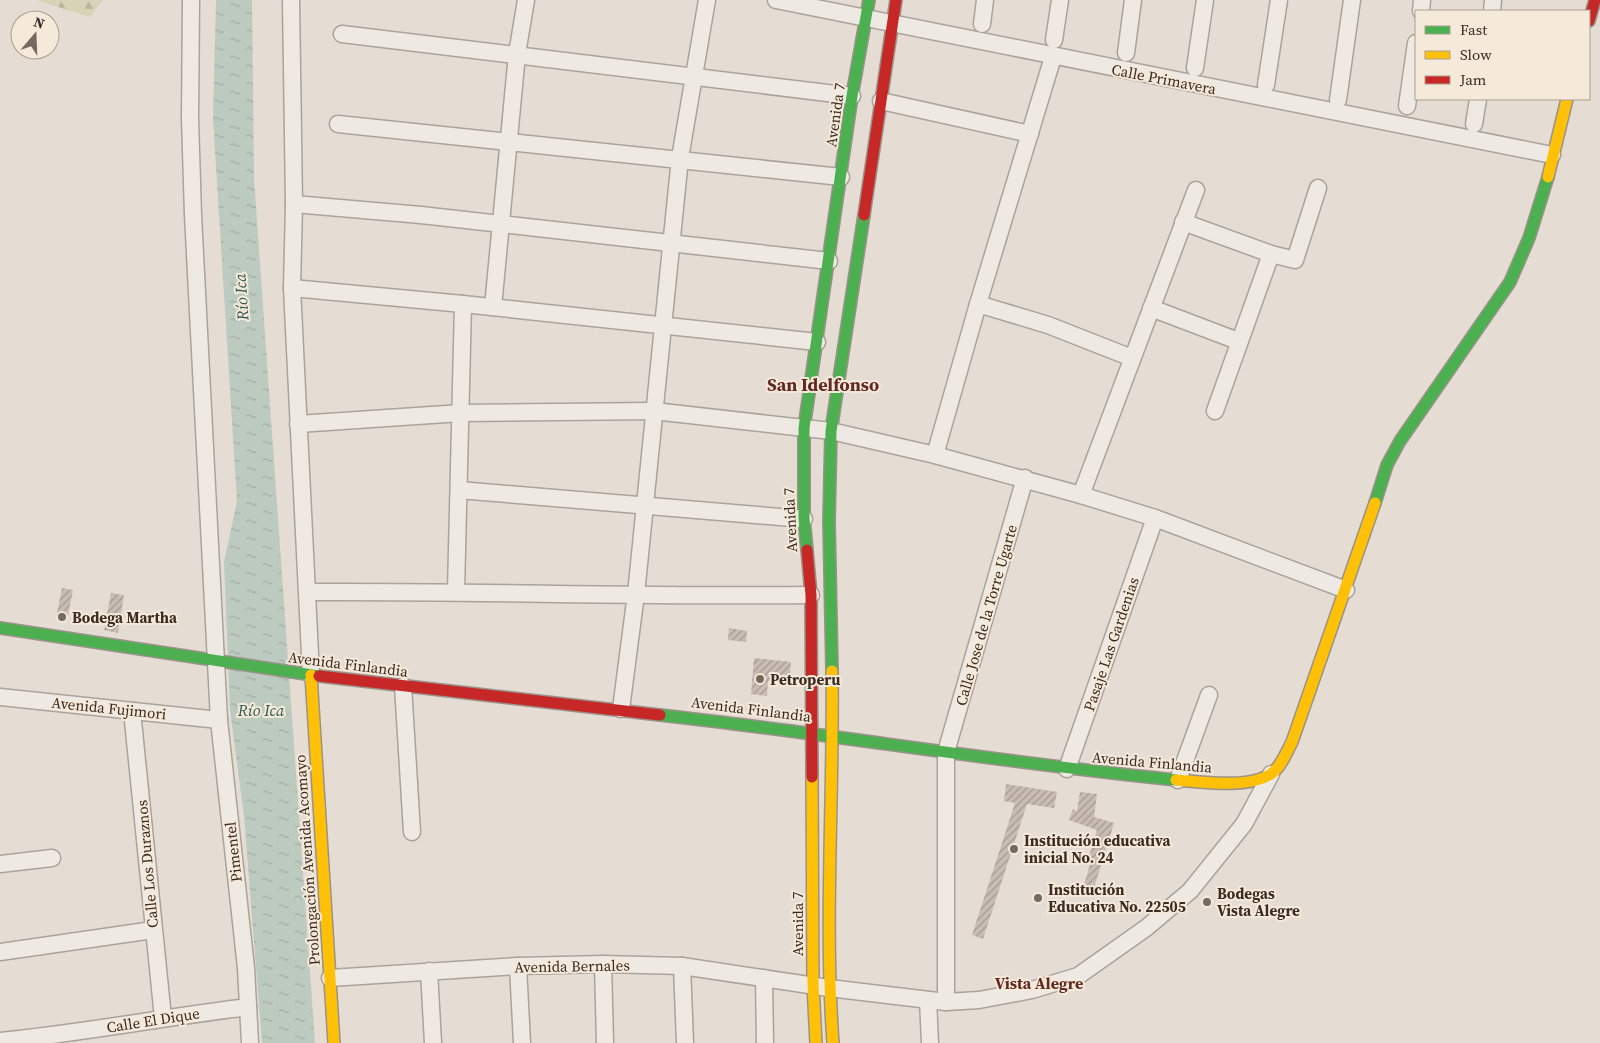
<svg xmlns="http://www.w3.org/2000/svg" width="1600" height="1043" font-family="'Source Serif 4',serif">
	<defs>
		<pattern id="forest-firs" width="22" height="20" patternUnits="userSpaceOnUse" patternTransform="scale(1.25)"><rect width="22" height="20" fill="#d7d3b6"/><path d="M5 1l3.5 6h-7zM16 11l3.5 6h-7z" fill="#b9b59c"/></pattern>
		<pattern id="water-ripples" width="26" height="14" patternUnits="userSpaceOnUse" patternTransform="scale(1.25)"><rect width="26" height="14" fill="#bccac0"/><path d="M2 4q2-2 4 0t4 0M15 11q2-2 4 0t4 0" fill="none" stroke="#a2aea5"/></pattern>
		<pattern id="building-hatch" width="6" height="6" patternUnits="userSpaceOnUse" patternTransform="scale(1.25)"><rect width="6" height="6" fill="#c9bcb4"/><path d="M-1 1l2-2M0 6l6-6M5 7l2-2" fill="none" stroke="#a49992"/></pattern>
	</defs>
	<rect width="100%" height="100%" fill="#e5ddd3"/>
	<polygon fill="url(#forest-firs)" points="36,0 103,0 90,17"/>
	<polygon fill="url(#water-ripples)" points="216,0 252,0 254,178 315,1043 262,1043 244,816 230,710 224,562 237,501 213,119"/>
	<g fill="url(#building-hatch)">
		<polygon points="62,588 73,590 67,620 56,618"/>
		<polygon points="111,593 124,595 118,633 104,630"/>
		<polygon points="729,628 747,631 746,642 728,640"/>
		<polygon points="754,658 791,662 789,683 768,681 767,696 751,694"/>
		<polygon points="1006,784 1057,792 1054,808 1027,804 983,939 972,935 1015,803 1004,801"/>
		<polygon points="1080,792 1097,794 1094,817 1114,823 1094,888 1084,885 1091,861 1088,860 1097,830 1069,820 1073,809 1077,811"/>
	</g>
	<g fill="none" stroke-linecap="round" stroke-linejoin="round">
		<g stroke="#aba39b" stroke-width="19">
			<g id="street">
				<polyline points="191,0 190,119 193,215 219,720 246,968 250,1043"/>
				<polyline points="291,0 294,204 292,288 311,675"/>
				<polyline points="776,0 1552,155"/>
				<polyline points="1421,11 1422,0"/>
				<polyline points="1492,11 1493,0"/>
				<polyline points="982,24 985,0"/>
				<polyline points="342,34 852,96"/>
				<polyline points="1054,40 1060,0"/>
				<polyline points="1126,53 1133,0"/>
				<polyline points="1195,68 1205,0"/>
				<polyline points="1266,85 1279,0"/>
				<polyline points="1338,100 1352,0"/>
				<polyline points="881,101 1030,134"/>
				<polyline points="1407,106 1416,43"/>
				<polyline points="338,124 841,177"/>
				<polyline points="1474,124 1478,99"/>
				<polyline points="294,204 421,215 829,261"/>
				<polyline points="1183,222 1271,254 1295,260 1318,188"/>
				<polyline points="292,288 463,304 817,342"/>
				<polyline points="978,304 1048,325 1132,358"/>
				<polyline points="493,307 517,54 526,0"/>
				<polyline points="1151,308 1238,341"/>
				<polyline points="1215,411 1271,254"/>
				<polyline points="298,424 461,413 654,411 831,431 935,455 1081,495 1155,518 1346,590"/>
				<polyline points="935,455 978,304 1053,57"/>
				<polyline points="459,490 804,519"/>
				<polyline points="1081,495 1196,190"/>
				<polyline points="456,591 463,304"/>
				<path d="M308,592C475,591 643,597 811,595"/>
				<polyline points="403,686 412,832"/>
				<polyline points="0,697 219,720"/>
				<polyline points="621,709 636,594 680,158 707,0"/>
				<polyline points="132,711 163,1018"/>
				<polyline points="1067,769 1155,518"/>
				<polyline points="1178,780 1209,695"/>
				<polyline points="0,864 52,858"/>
				<polyline points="0,952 153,930"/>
				<polyline points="603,964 605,1043"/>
				<polyline points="518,966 522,1043"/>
				<polyline points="682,966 685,1043"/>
				<polyline points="429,971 433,1043"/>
				<polyline points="330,978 518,966 603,964 682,966 829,988 946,1002 979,1000 1032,990 1078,976 1146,928 1190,891 1244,824 1271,774"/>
				<polyline points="764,978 765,1043"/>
				<polyline points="928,1000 930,1043"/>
				<polyline points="946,1002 946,752 1025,478"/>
				<path d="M0,1041C83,1033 165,1017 248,1007"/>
			</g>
		</g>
		<g stroke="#9b928a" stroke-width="14">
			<g id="fast">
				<polyline points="1375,503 1387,465 1400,441 1510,282 1529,238 1548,177"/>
				<polyline points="807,550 804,519 804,428 852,96 869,0"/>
				<polyline points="0,628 319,676"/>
				<polyline points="832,671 829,521 831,431 864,215"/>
				<path d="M660,715C832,734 1003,763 1176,780"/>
			</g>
		</g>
		<g stroke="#9b928a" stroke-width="14">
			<g id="slow">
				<polyline points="1548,177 1567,99"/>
				<path d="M832,671C834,795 824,919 833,1043"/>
				<polyline points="311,675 334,1043"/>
				<polyline points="812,777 813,985 816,1043"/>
				<path d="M1176,780C1202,782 1248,789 1271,774C1281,767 1286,753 1292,742L1375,503"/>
			</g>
		</g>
		<g stroke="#9b928a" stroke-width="14">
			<g id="jam">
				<polyline points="1589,21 1595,0"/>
				<polyline points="864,215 896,0"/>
				<polyline points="807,550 811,595 812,777"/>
				<polyline points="319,676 660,715"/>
			</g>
		</g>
		<use href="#street" stroke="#eeeae3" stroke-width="16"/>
		<use href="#fast" stroke="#4caf50" stroke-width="11"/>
		<use href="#slow" stroke="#ffc107" stroke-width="11"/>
		<use href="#jam" stroke="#c62828" stroke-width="11"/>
	</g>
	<g fill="#766960" stroke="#f5eada" stroke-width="2">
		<circle cx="62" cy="617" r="5"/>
		<circle cx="760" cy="679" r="5"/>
		<circle cx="1014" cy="849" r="5"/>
		<circle cx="1038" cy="898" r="5"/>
		<circle cx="1207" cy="902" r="5"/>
	</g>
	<g text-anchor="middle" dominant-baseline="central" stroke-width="4" stroke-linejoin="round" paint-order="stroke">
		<g font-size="15" fill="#3b2b22" stroke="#f5eada">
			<text transform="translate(1164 79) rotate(11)">Calle Primavera</text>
			<text transform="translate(835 115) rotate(-82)">Avenida 7</text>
			<text transform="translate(790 520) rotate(-93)">Avenida 7</text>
			<text transform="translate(986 615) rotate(-74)">Calle Jose de la Torre Ugarte</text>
			<text transform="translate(1111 644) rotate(-71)">Pasaje Las Gardenias</text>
			<text transform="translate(348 664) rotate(7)">Avenida Finlandia</text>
			<text transform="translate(109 708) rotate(6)">Avenida Fujimori</text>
			<text transform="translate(751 709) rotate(7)">Avenida Finlandia</text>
			<text transform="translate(1152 762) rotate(5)">Avenida Finlandia</text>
			<text transform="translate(233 852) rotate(-96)">Pimentel</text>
			<text transform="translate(307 860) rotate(-94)">Prolongación Avenida Acomayo</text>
			<text transform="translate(147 864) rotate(-95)">Calle Los Duraznos</text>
			<text transform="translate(797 924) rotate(-90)">Avenida 7</text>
			<text transform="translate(572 966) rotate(-1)">Avenida Bernales</text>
			<text transform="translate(153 1020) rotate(-9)">Calle El Dique</text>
		</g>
		<g font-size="15" font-weight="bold" fill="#3b2b22" stroke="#f5eada" text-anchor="start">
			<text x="72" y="617">Bodega Martha</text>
			<text x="770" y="679">Petroperu</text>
			<text x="1024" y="840">Institución educativa<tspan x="1024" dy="17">inicial No. 24</tspan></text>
			<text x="1048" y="889">Institución<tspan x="1048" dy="17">Educativa No. 22505</tspan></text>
			<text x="1217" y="893">Bodegas<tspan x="1217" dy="17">Vista Alegre</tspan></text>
		</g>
		<g font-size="16" font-style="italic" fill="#325952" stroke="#f5eada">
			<text transform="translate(241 297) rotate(-94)">Río Ica</text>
			<text x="261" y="710">Río Ica</text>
		</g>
		<g font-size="16" font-weight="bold" fill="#652924" stroke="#f5eada">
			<text x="1039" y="983">Vista Alegre</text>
		</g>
		<g font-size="18" font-weight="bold" fill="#652924" stroke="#f5eada">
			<text x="823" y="384">San Idelfonso</text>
		</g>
	</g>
	<rect x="1415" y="10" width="175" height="90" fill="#f5eada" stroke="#ab9e90"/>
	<rect x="1425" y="26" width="25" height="8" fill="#4caf50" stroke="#ab9e90"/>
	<text x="1460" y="35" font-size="15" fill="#3b2b22">Fast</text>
	<rect x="1425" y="51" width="25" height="8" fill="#ffc107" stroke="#ab9e90"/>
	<text x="1460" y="60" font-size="15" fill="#3b2b22">Slow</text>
	<rect x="1425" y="76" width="25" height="8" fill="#c62828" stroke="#ab9e90"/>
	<text x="1460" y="85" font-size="15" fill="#3b2b22">Jam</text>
	<g transform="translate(35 35) rotate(19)"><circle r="24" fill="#f5eada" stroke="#ab9e90"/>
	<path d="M0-4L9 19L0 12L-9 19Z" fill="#766960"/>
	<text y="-8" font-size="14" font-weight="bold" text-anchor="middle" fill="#3b2b22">N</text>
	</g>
</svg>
